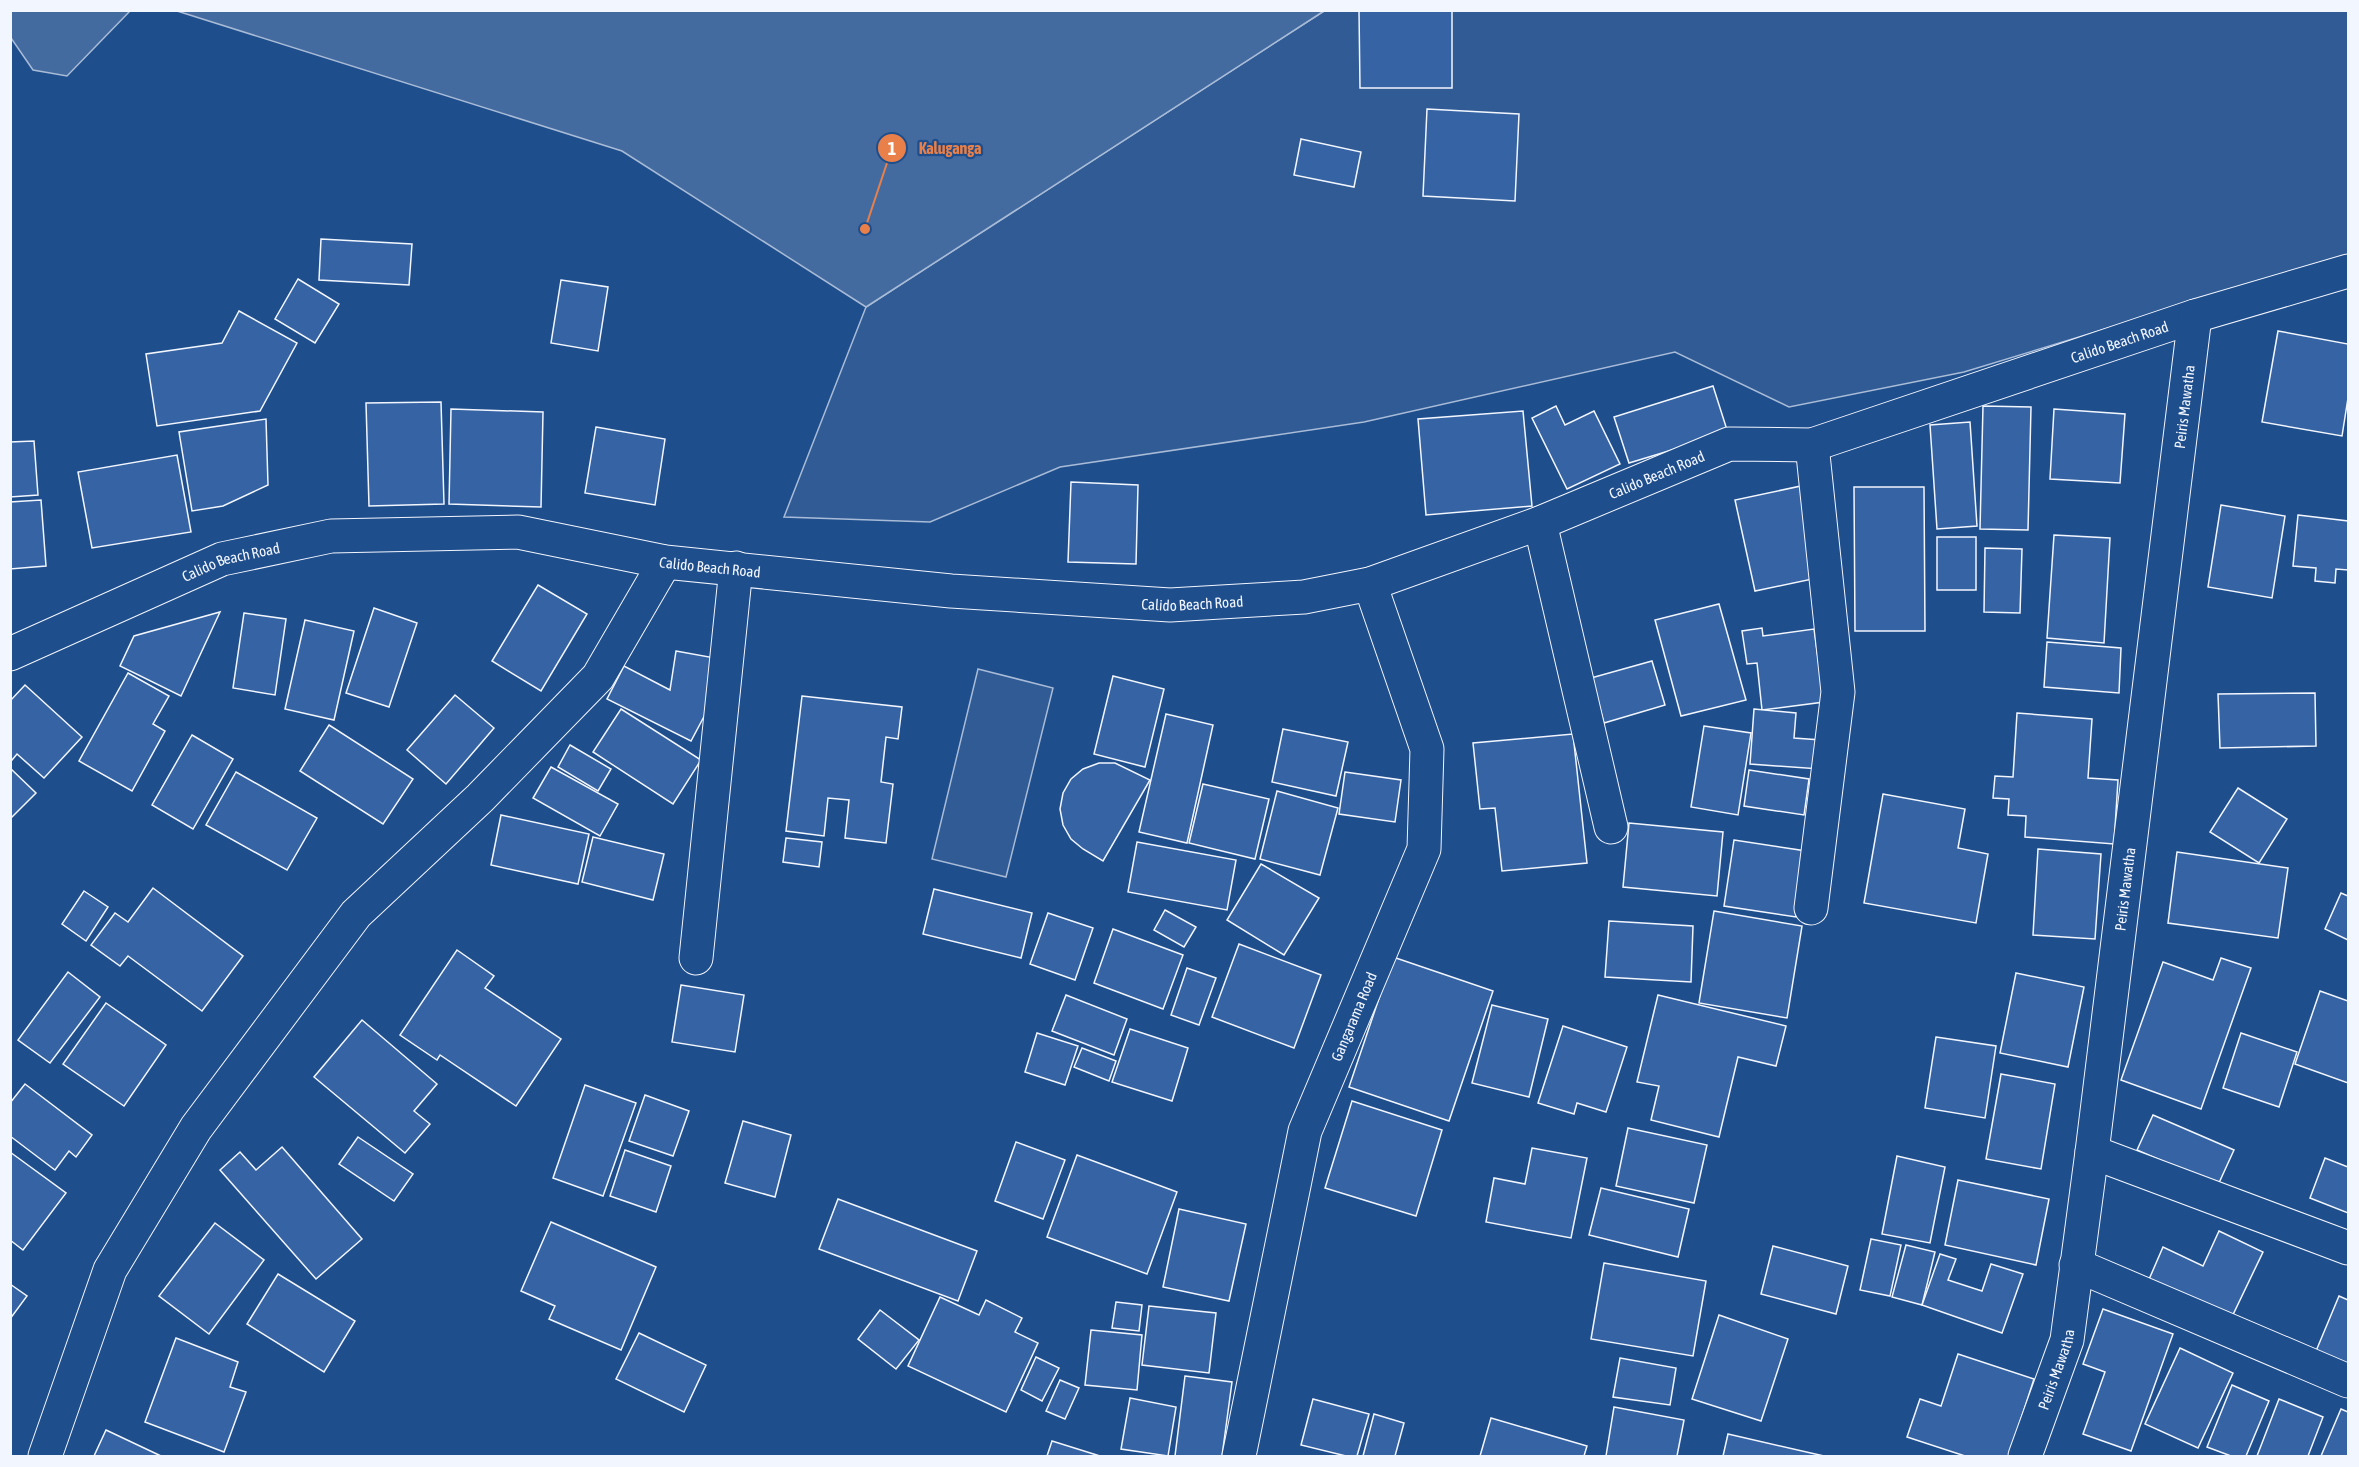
<svg xmlns="http://www.w3.org/2000/svg" width="2359" height="1467" font-family="'Asap Condensed',sans-serif">
	<rect width="100%" height="100%" fill="#1f4e8c"/>
	<g fill="#305b95" stroke="#a8bbd7" stroke-width="1.5">
		<polygon points="1324,11 2348,11 2348,255 1964,372 1789,407 1675,352 1364,422 1060,467 930,522 784,517 866,307"/>
		<polygon points="978,669 1053,688 1006,877 932,859"/>
	</g>
	<g fill="#446ba0" stroke="#a8bbd7" stroke-width="1.5">
		<polygon points="10,11 11,10 130,11 67,76 33,70 11,38"/>
		<polygon points="177,11 1324,10 1324,11 866,307 622,151"/>
	</g>
	<g fill="#3563a3" stroke="#f2f6ff" stroke-width="1.5">
		<polygon points="1359,10 1452,10 1452,88 1360,88"/>
		<polygon points="1427,109 1519,114 1515,201 1423,196"/>
		<polygon points="1301,139 1361,152 1354,187 1294,175"/>
		<polygon points="321,239 412,244 409,285 319,280"/>
		<polygon points="298,279 339,304 315,343 275,319"/>
		<polygon points="561,280 608,287 598,351 551,343"/>
		<polygon points="239,311 297,343 260,411 157,426 146,354 222,343"/>
		<polygon points="2278,331 2348,344 2348,398 2342,436 2262,422"/>
		<polygon points="1713,386 1728,433 1629,463 1614,417"/>
		<polygon points="441,402 444,504 369,506 366,403"/>
		<polygon points="1556,406 1565,425 1594,411 1620,464 1567,489 1532,418"/>
		<polygon points="1983,406 2031,407 2028,530 1980,529"/>
		<polygon points="451,409 543,412 541,507 449,504"/>
		<polygon points="2054,409 2125,414 2120,483 2050,479"/>
		<polygon points="1523,411 1532,506 1426,515 1418,419"/>
		<polygon points="266,419 268,485 223,506 192,511 179,432"/>
		<polygon points="1970,422 1977,526 1937,529 1930,425"/>
		<polygon points="596,427 665,439 655,505 585,493"/>
		<polygon points="34,441 38,495 10,497 10,442"/>
		<polygon points="177,455 191,532 92,548 78,472"/>
		<polygon points="1071,482 1138,485 1136,564 1068,562"/>
		<polygon points="1801,486 1822,577 1755,591 1735,500"/>
		<polygon points="1854,487 1924,487 1925,631 1855,631"/>
		<polygon points="41,500 46,566 10,569 10,502"/>
		<polygon points="2221,505 2285,516 2272,598 2208,587"/>
		<polygon points="2298,515 2348,521 2348,570 2336,569 2335,583 2315,581 2316,568 2293,566"/>
		<polygon points="2054,535 2110,538 2104,643 2047,638"/>
		<rect x="1937" y="537" width="39" height="53"/>
		<polygon points="1985,548 2022,549 2020,613 1984,612"/>
		<polygon points="538,585 587,614 541,691 492,661"/>
		<polygon points="1719,604 1746,700 1681,716 1655,620"/>
		<polygon points="374,608 417,623 389,707 346,693"/>
		<polygon points="220,612 181,696 120,666 134,636"/>
		<polygon points="244,613 286,619 275,695 233,688"/>
		<polygon points="305,620 354,631 334,720 285,709"/>
		<polygon points="1762,628 1763,636 1814,629 1824,702 1762,710 1757,663 1747,664 1742,631"/>
		<polygon points="2047,642 2121,648 2119,693 2044,687"/>
		<polygon points="676,651 715,658 708,709 691,741 607,699 624,666 670,690"/>
		<polygon points="1652,661 1665,705 1604,723 1591,678"/>
		<polygon points="128,673 169,696 153,724 165,731 132,791 79,761"/>
		<polygon points="1113,676 1164,689 1145,767 1094,754"/>
		<polygon points="25,685 82,737 44,778 17,754 12,760 10,759 10,701"/>
		<polygon points="2315,693 2316,746 2220,748 2218,694"/>
		<polygon points="455,695 494,728 446,784 407,750"/>
		<polygon points="802,696 902,707 898,739 886,737 881,782 893,784 886,843 845,838 849,800 828,798 824,836 786,831"/>
		<polygon points="621,709 701,760 673,804 593,752"/>
		<polygon points="1754,709 1796,713 1794,738 1821,740 1820,769 1750,764"/>
		<polygon points="2017,713 2092,719 2088,778 2118,780 2114,844 2025,837 2026,816 2008,815 2009,799 1993,798 1995,776 2013,777"/>
		<polygon points="1166,714 1213,725 1187,843 1139,832"/>
		<polygon points="329,725 413,779 383,824 300,771"/>
		<polygon points="1704,726 1751,733 1738,815 1691,807"/>
		<polygon points="1283,729 1348,742 1336,796 1272,782"/>
		<polygon points="1573,734 1587,863 1502,871 1495,808 1480,809 1473,743"/>
		<polygon points="192,735 233,759 193,829 152,805"/>
		<polygon points="570,745 611,769 598,791 558,767"/>
		<polygon points="1099,763 1115,763 1150,780 1103,861 1083,849 1071,839 1063,825 1060,809 1063,793 1071,779 1083,769"/>
		<polygon points="551,767 618,804 600,836 533,798"/>
		<polygon points="10,768 36,793 10,819"/>
		<polygon points="1749,770 1809,779 1804,815 1744,806"/>
		<polygon points="236,772 317,818 287,870 206,825"/>
		<polygon points="1345,772 1401,780 1395,822 1339,814"/>
		<polygon points="1203,784 1269,799 1255,859 1189,843"/>
		<polygon points="2238,788 2287,819 2259,863 2210,832"/>
		<polygon points="1277,791 1338,808 1320,875 1260,859"/>
		<polygon points="1883,794 1965,809 1958,848 1988,854 1976,923 1864,903"/>
		<polygon points="501,815 589,834 578,884 491,865"/>
		<polygon points="1629,823 1723,832 1717,896 1623,887"/>
		<polygon points="593,837 664,854 653,900 582,882"/>
		<polygon points="786,838 822,842 819,867 783,862"/>
		<polygon points="1734,840 1806,851 1796,917 1724,906"/>
		<polygon points="1137,842 1236,860 1227,910 1128,892"/>
		<polygon points="2038,849 2101,854 2095,939 2033,935"/>
		<polygon points="2177,852 2288,868 2278,938 2168,923"/>
		<polygon points="1261,864 1319,898 1284,955 1227,920"/>
		<polygon points="153,888 243,956 202,1011 128,956 120,966 91,945 115,913 128,922"/>
		<polygon points="934,889 1032,913 1021,958 923,934"/>
		<polygon points="84,891 108,907 86,941 62,924"/>
		<polygon points="2341,893 2348,896 2348,940 2325,929"/>
		<polygon points="1165,910 1196,927 1184,947 1154,930"/>
		<polygon points="1714,911 1802,926 1787,1018 1699,1003"/>
		<polygon points="1048,913 1093,928 1075,980 1030,964"/>
		<polygon points="1609,921 1693,926 1691,982 1605,977"/>
		<polygon points="1113,929 1183,955 1163,1009 1094,983"/>
		<polygon points="1239,944 1321,975 1294,1048 1212,1017"/>
		<polygon points="457,950 494,976 485,988 561,1039 516,1106 440,1055 437,1060 400,1035"/>
		<polygon points="1393,957 1493,991 1449,1121 1349,1087"/>
		<polygon points="2221,958 2251,968 2201,1109 2121,1080 2163,962 2213,980"/>
		<polygon points="1187,968 1216,978 1199,1025 1171,1015"/>
		<polygon points="68,972 100,997 50,1063 18,1040"/>
		<polygon points="2016,973 2084,987 2068,1067 2000,1053"/>
		<polygon points="681,985 744,995 735,1052 672,1042"/>
		<polygon points="2320,991 2348,1001 2348,1083 2295,1064"/>
		<polygon points="1066,995 1127,1019 1114,1055 1052,1031"/>
		<polygon points="1658,995 1786,1026 1776,1066 1738,1057 1719,1137 1651,1120 1659,1086 1637,1082"/>
		<polygon points="106,1003 166,1045 124,1106 63,1064"/>
		<polygon points="1492,1005 1548,1019 1529,1097 1472,1083"/>
		<polygon points="362,1020 437,1084 414,1111 430,1124 405,1153 314,1077"/>
		<polygon points="1563,1026 1627,1047 1606,1112 1577,1103 1574,1114 1538,1103"/>
		<polygon points="1130,1029 1188,1048 1172,1101 1112,1082"/>
		<polygon points="1037,1033 1078,1046 1065,1085 1025,1072"/>
		<polygon points="2241,1033 2297,1052 2279,1107 2223,1088"/>
		<polygon points="1936,1037 1996,1046 1985,1118 1925,1108"/>
		<polygon points="1082,1048 1116,1061 1109,1081 1074,1067"/>
		<polygon points="2001,1074 2055,1084 2041,1169 1986,1159"/>
		<polygon points="25,1084 92,1135 76,1157 69,1151 55,1170 10,1136 10,1103"/>
		<polygon points="585,1085 636,1103 603,1196 553,1178"/>
		<polygon points="645,1095 689,1111 673,1156 629,1141"/>
		<polygon points="1352,1101 1442,1130 1416,1216 1325,1188"/>
		<polygon points="2153,1115 2234,1150 2218,1185 2137,1150"/>
		<polygon points="743,1121 791,1135 775,1197 725,1183"/>
		<polygon points="1628,1128 1707,1145 1694,1203 1616,1186"/>
		<polygon points="358,1137 413,1174 394,1201 339,1164"/>
		<polygon points="1016,1142 1065,1160 1043,1219 995,1201"/>
		<polygon points="282,1147 362,1239 316,1279 220,1170 240,1152 256,1170"/>
		<polygon points="1532,1148 1587,1158 1571,1238 1486,1222 1494,1178 1525,1184"/>
		<polygon points="625,1150 671,1166 656,1212 610,1196"/>
		<polygon points="10,1152 66,1193 23,1250 10,1240"/>
		<polygon points="1077,1155 1177,1192 1147,1274 1047,1237"/>
		<polygon points="1897,1156 1945,1167 1930,1243 1882,1234"/>
		<polygon points="2325,1158 2348,1167 2348,1213 2310,1198"/>
		<polygon points="1958,1180 2049,1199 2036,1265 1945,1245"/>
		<polygon points="1601,1188 1689,1209 1678,1257 1589,1235"/>
		<polygon points="838,1199 977,1251 958,1301 819,1249"/>
		<polygon points="1179,1209 1246,1224 1229,1301 1163,1287"/>
		<polygon points="551,1222 656,1267 621,1350 549,1319 555,1306 521,1291"/>
		<polygon points="215,1223 264,1260 209,1334 159,1296"/>
		<polygon points="2219,1231 2263,1252 2229,1323 2147,1284 2163,1247 2203,1266"/>
		<polygon points="1871,1239 1901,1245 1890,1296 1860,1290"/>
		<polygon points="1906,1245 1935,1252 1922,1305 1892,1297"/>
		<polygon points="1773,1246 1848,1266 1836,1314 1761,1294"/>
		<polygon points="1940,1254 1956,1259 1948,1280 1982,1291 1991,1264 2023,1274 2002,1333 1922,1305"/>
		<polygon points="1604,1263 1706,1281 1693,1356 1591,1339"/>
		<polygon points="278,1274 355,1321 324,1372 247,1324"/>
		<polygon points="10,1284 27,1296 10,1319"/>
		<polygon points="2339,1296 2348,1300 2348,1365 2316,1351"/>
		<polygon points="940,1297 979,1315 986,1300 1022,1318 1015,1332 1038,1343 1006,1412 908,1366"/>
		<polygon points="1116,1302 1142,1305 1139,1331 1112,1328"/>
		<polygon points="1149,1306 1216,1313 1209,1373 1142,1365"/>
		<polygon points="2103,1309 2173,1334 2131,1451 2083,1434 2105,1372 2083,1364"/>
		<polygon points="880,1310 919,1340 896,1369 858,1339"/>
		<polygon points="1719,1315 1788,1339 1761,1421 1692,1399"/>
		<polygon points="1091,1330 1142,1335 1137,1390 1085,1385"/>
		<polygon points="639,1333 706,1365 684,1412 616,1379"/>
		<polygon points="176,1338 238,1362 230,1387 246,1392 224,1452 145,1422"/>
		<polygon points="2180,1348 2233,1373 2198,1448 2145,1424"/>
		<polygon points="1958,1354 2034,1379 2009,1456 1965,1456 1907,1437 1920,1399 1941,1406"/>
		<polygon points="1036,1357 1059,1368 1042,1401 1021,1390"/>
		<polygon points="1620,1358 1676,1368 1670,1405 1613,1397"/>
		<polygon points="1185,1376 1232,1382 1222,1456 1175,1456"/>
		<polygon points="1060,1380 1079,1388 1065,1419 1046,1411"/>
		<polygon points="2232,1385 2269,1401 2246,1456 2231,1456 2207,1447"/>
		<polygon points="1130,1398 1176,1407 1168,1456 1121,1449"/>
		<polygon points="1313,1399 1369,1414 1357,1456 1346,1456 1301,1445"/>
		<polygon points="2279,1399 2323,1417 2308,1456 2257,1456"/>
		<polygon points="1614,1407 1684,1420 1677,1456 1606,1456"/>
		<polygon points="2341,1409 2348,1412 2348,1456 2321,1456"/>
		<polygon points="1374,1414 1404,1423 1395,1456 1363,1456"/>
		<polygon points="1491,1418 1587,1446 1584,1456 1480,1456"/>
		<polygon points="106,1430 161,1456 94,1456"/>
		<polygon points="1728,1434 1824,1456 1723,1456"/>
		<polygon points="1052,1441 1100,1456 1047,1456"/>
	</g>
	<g fill="none" stroke-linecap="round" stroke-linejoin="round">
		<g stroke="#f2f6ff" stroke-width="35">
			<g id="minor">
				<polyline points="1540,523 1611,827"/>
				<path id="s1" d="M10,654L222,559L331,536L518,532L665,562L951,591L1170,605L1304,597L1370,584L1540,523L1729,444L1812,445L2195,316L2348,271"/>
				<polyline points="1811,908 1838,692 1812,445"/>
				<polyline points="696,958 736,568"/>
				<polyline points="2092,1152 2348,1248"/>
				<polyline points="2076,1265 2348,1381"/>
				<polyline points="45,1456 110,1270 196,1128 356,914 480,798 598,677 665,562"/>
				<path id="s2" d="M1239,1456L1305,1131L1424,849L1427,749L1370,584"/>
				<path id="s3" d="M2025,1456L2067,1340L2092,1152L2195,316"/>
			</g>
		</g>
		<use href="#minor" stroke="#1f4e8c" stroke-width="33"/>
	</g>
	<g text-anchor="middle" dominant-baseline="central" stroke-width="4.5" stroke-linejoin="round" paint-order="stroke">
		<g font-size="15" fill="#f2f6ff" stroke="#1f4e8c">
			<text stroke="none"><textPath href="#s1" startOffset="2182">Calido Beach Road</textPath></text>
			<text stroke="none"><textPath href="#s3" startOffset="1064">Peiris Mawatha</textPath></text>
			<text stroke="none"><textPath href="#s1" startOffset="1696">Calido Beach Road</textPath></text>
			<text stroke="none"><textPath href="#s1" startOffset="240">Calido Beach Road</textPath></text>
			<text stroke="none"><textPath href="#s1" startOffset="726">Calido Beach Road</textPath></text>
			<text stroke="none"><textPath href="#s1" startOffset="1210">Calido Beach Road</textPath></text>
			<text stroke="none"><textPath href="#s3" startOffset="578">Peiris Mawatha</textPath></text>
			<text stroke="none"><textPath href="#s2" startOffset="456">Gangarama Road</textPath></text>
			<text stroke="none"><textPath href="#s3" startOffset="92">Peiris Mawatha</textPath></text>
		</g>
	</g>
	<path fill="none" stroke="#ea8049" stroke-width="2" d="M865 229L892 148"/>
	<g fill="#ea8049" stroke="#1f4e8c" stroke-width="2">
		<circle cx="865" cy="229" r="6"/>
		<circle cx="892" cy="148" r="15"/>
	</g>
	<g font-size="18" text-anchor="middle" font-weight="bold" fill="#fff">
		<text x="892" y="155">1</text>
	</g>
	<g font-size="16" text-anchor="middle" font-weight="bold" fill="#ea8049" stroke="#1f4e8c" stroke-width="4.5" stroke-linejoin="round" paint-order="stroke">
		<text x="950" y="154">Kaluganga</text>
	</g>
	<rect width="2359" height="1467" fill="none" stroke="#f2f6ff" stroke-width="24"/>
</svg>
